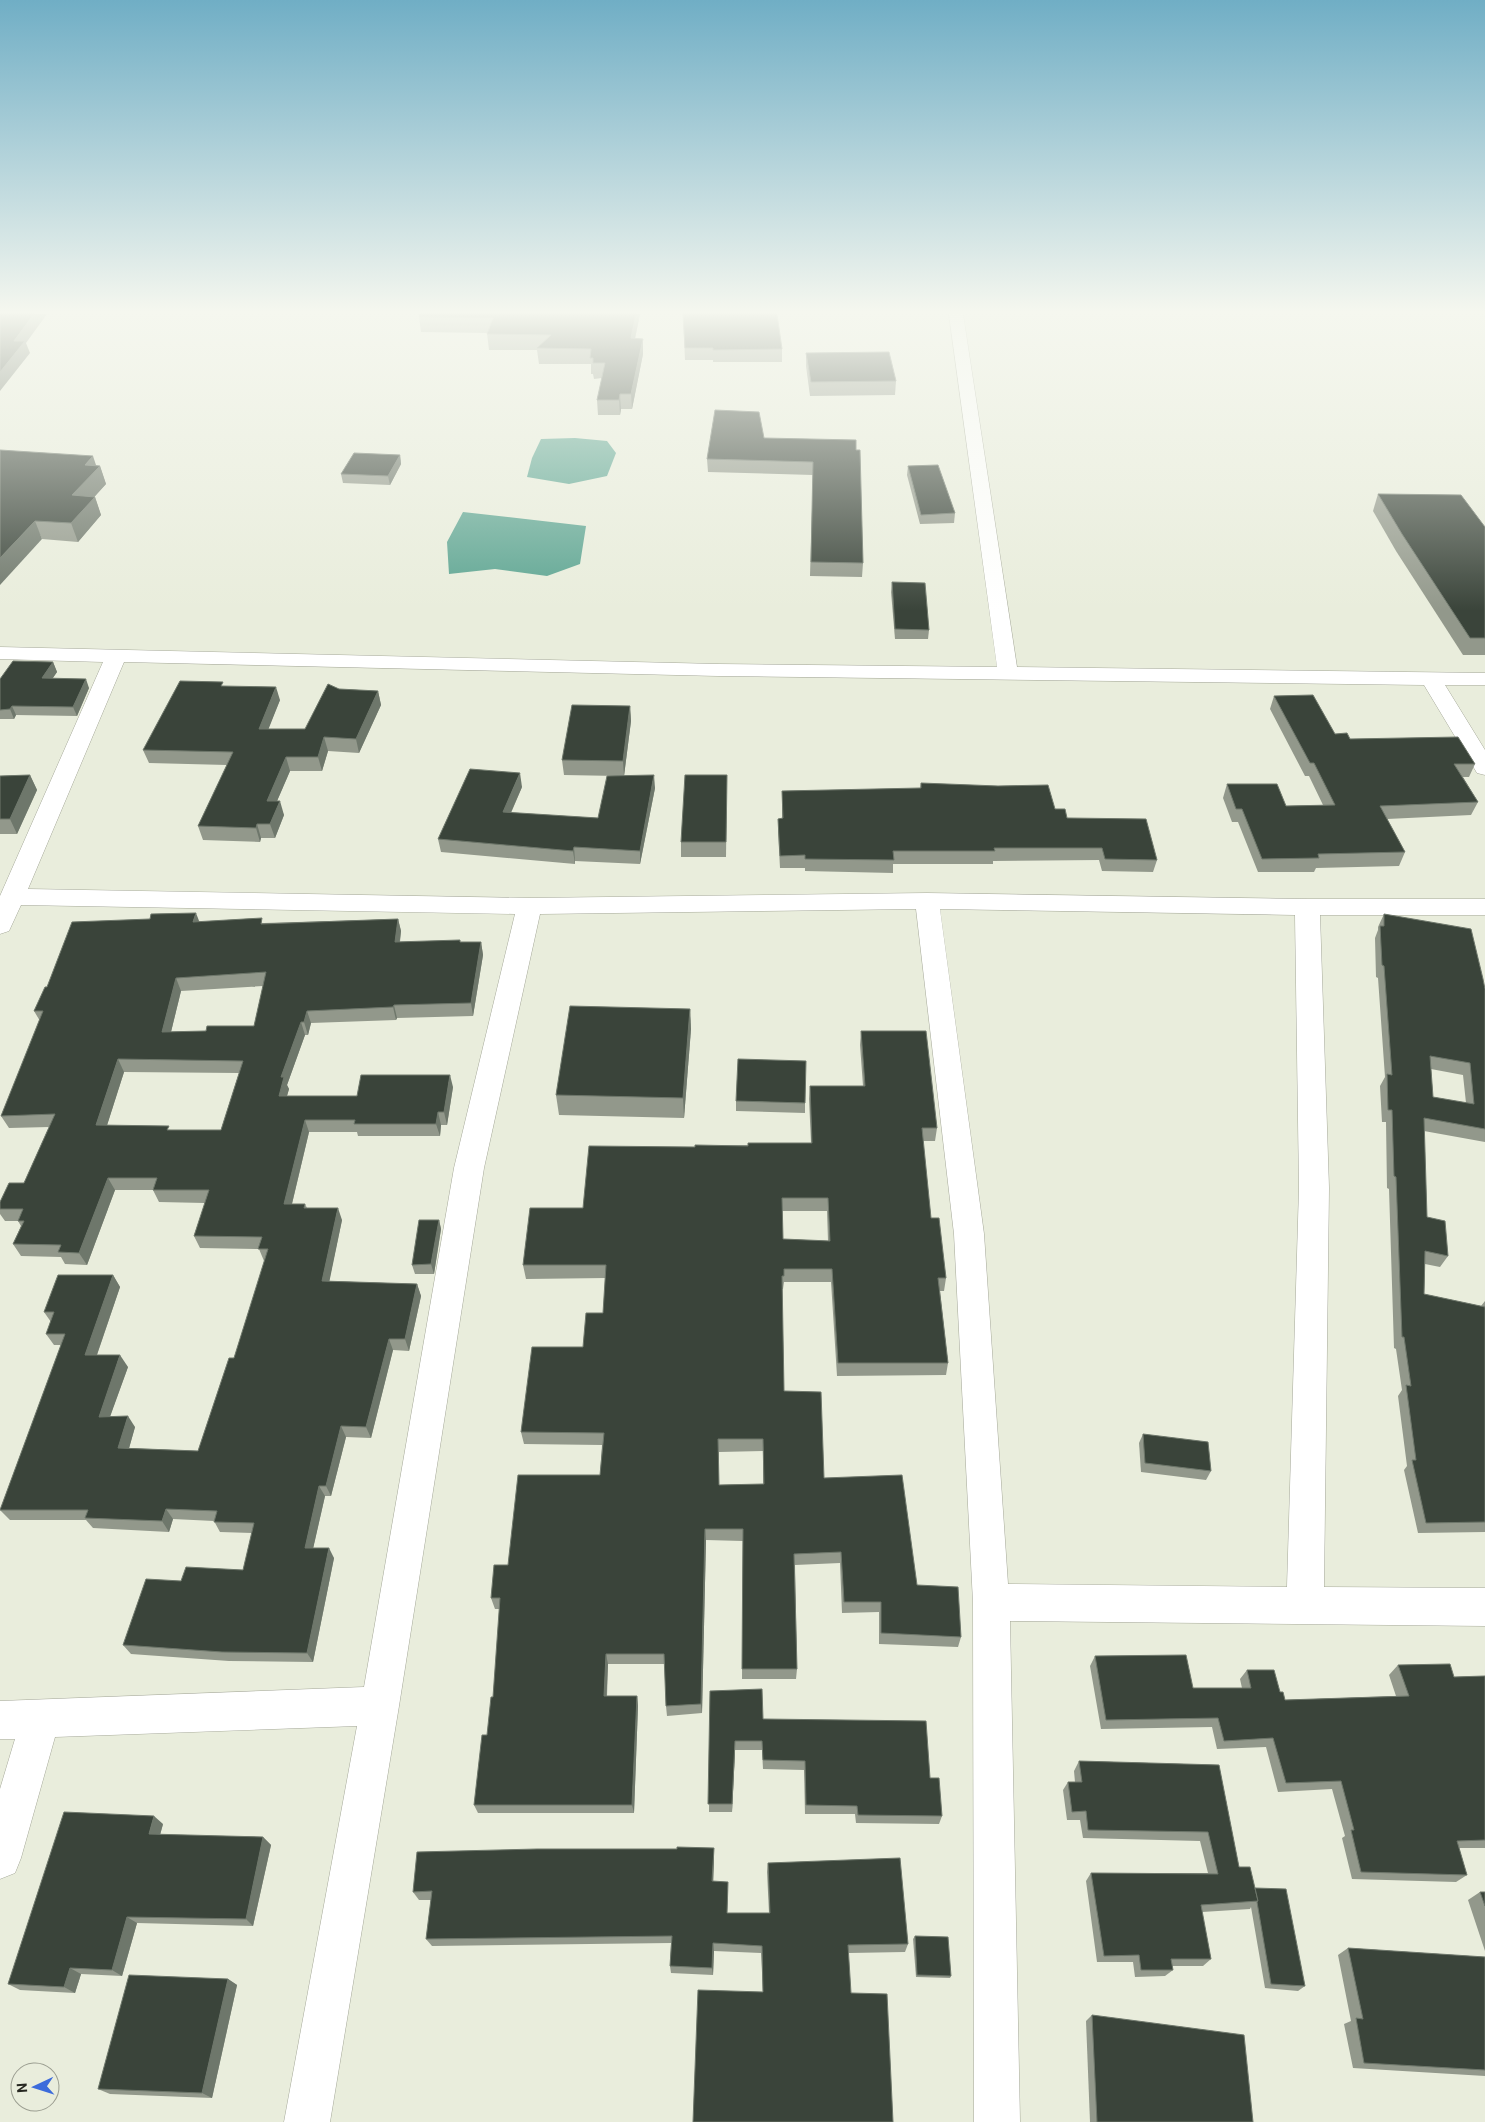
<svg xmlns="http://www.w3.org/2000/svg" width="1485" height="2122" font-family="Roboto,sans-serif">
	<rect width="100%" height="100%" fill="#e9eddc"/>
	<g fill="#5ca491">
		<polygon points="575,438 607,441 616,453 607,476 569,484 527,477 532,458 541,439"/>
		<polygon points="463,512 586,526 580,564 547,576 495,569 449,574 447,542"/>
	</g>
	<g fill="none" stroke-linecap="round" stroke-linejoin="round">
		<g stroke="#a5a899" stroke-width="1">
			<path id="minor" d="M949,314H963L1017,667L1485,673V685H1445L1485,750V775L1477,773L1474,768L1424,685L718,676L124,662L28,889L529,898L927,893L1307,899H1485V915H1320L1329,1188L1324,1587L1485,1588V1626L1010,1621L1020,2122H974L973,1602L954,1234L916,909L540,914L484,1168L399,1706L330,2122H284L357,1726L55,1737L21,1858L15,1873L0,1879V1789L15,1739H0V1701L364,1687L454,1168L515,914L21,905L9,931L0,934V896L103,662L0,659V647L718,664L997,667ZM940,909L1295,915L1299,1188L1287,1587L1008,1584L984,1234Z"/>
		</g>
		<use href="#minor" fill="#fff" fill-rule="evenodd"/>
	</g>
	<g fill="#92988b" fill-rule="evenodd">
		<polygon points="640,314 635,338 643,339 643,354 632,409 621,409 620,415 598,415 597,400 602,378 594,379 593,374 591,374 591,364 539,364 537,350 489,350 487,333 421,332 419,317"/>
		<polygon points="683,314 762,315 782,349 782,362 713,362 713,360 685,360"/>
		<polygon points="806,353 896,381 895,395 810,396 806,366"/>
		<polygon points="764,438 856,450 863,563 862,577 810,576 813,475 708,472 707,459"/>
		<polygon points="0,450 100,466 106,484 94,497 95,497 101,515 78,542 42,539"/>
		<polygon points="400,455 401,464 390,485 343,483 341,474"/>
		<polygon points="908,466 955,513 954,523 920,524 907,475"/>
		<polygon points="1378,494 1485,527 1485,655 1463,655 1396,551 1373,511"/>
		<polygon points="892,582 929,630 928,639 895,639 891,592"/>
		<polygon points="53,662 57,672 52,679 89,688 77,716 16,715 14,719 0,719 0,679"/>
		<polygon points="225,686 280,700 268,729 305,729 339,689 378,691 381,705 359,753 328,751 322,771 290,771 277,801 284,815 275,838 261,838 260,842 203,840 198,826 227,765 149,763 143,750"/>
		<polygon points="1274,696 1335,734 1350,739 1475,764 1469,777 1463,777 1478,802 1471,815 1387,819 1405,852 1399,866 1316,868 1314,872 1258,872 1238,822 1232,822 1223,798 1227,784 1286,806 1323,805 1309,776 1305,776 1270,709"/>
		<polygon points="630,706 631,721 624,776 655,788 640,864 575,861 575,864 441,852 438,839 522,787 511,813 598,818 618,776 564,775 562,760"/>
		<polygon points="30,775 37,790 17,834 0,834 0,776"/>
		<polygon points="727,775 726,857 681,857 681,842"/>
		<polygon points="921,783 1055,809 1067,818 1157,860 1153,872 1102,871 1099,860 993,861 993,864 893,864 893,873 805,871 805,868 780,868 778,831 778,819 782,819 782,791 920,789"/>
		<path d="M1384,914L1485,989V1142L1424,1131L1427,1217L1448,1256L1440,1267L1425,1264L1424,1294L1481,1306L1485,1301V1532L1418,1533L1404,1470L1407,1466L1398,1396L1402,1390L1396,1349L1394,1348L1389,1189L1387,1188L1386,1122H1382L1380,1086L1385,1077L1378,978L1376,977L1375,938L1378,930V927ZM1431,1069L1463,1075L1466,1103L1433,1097Z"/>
		<path d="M398,919L401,931L400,942H481L483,955L473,1016L397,1018L396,1020L311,1023L308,1035H305L287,1085L289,1089L287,1096H357L453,1087L447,1125H441L440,1136H358L357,1132H309L292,1204H305L307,1208L342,1220L329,1281L417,1284L421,1296L409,1351L393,1350L371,1438L346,1437L331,1496H325L313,1548L334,1558L313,1662L229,1661L131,1654L123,1645L181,1581L243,1570L252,1533L220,1532L214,1521L173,1519L169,1532L93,1528L86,1520H10L0,1510L61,1345H54L46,1334L51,1322L44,1312L113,1275L120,1287L97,1355L128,1367L110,1416L135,1427L129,1448L198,1451L234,1358L265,1261H264L259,1249L200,1248L194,1236L205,1203L159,1202L153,1190H115L87,1265L65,1264L61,1257L21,1256L13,1244L21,1226L18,1221H5L0,1214V1202L24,1183L49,1127L9,1128L1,1116L40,1021L34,1011L47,987L199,922L264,923ZM263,986L254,1026L206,1031L171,1032L181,991ZM124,1072L239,1073L221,1130H171L107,1125Z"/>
		<polygon points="690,1009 691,1029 684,1118 559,1115 556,1095"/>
		<path d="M861,1031L937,1128L935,1141H923L931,1218L946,1278L944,1291H940L948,1363L946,1375L837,1376L831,1282H784L783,1289H782L784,1391L824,1478L917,1585L961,1637L958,1647L879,1644V1612L842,1613L840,1563L795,1565L797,1669L796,1679H742L743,1541L706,1540L702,1713L667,1716L666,1706L665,1664H608L607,1696H637L638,1706L634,1813H478L474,1805L487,1735L493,1697L500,1609H495L491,1598L508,1565L600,1475L602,1445L524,1444L521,1432L583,1347L603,1313L606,1278L526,1279L523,1265L583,1208L695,1147L811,1143L809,1099L810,1086H863L860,1045ZM782,1211H827L828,1241L783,1239ZM763,1451V1484L719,1485V1452Z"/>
		<polygon points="736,1101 805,1103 805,1113 736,1111"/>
		<polygon points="439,1220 441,1229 434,1274 415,1274 412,1265"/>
		<polygon points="1143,1434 1211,1471 1206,1480 1141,1472 1139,1443"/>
		<polygon points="1095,1656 1193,1688 1242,1688 1240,1679 1247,1670 1280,1692 1285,1700 1396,1696 1389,1675 1398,1665 1454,1677 1485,1676 1485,1848 1459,1848 1467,1875 1456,1882 1352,1879 1342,1838 1345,1836 1332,1789 1278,1792 1266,1747 1217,1749 1212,1727 1101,1729 1090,1666"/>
		<polygon points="710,1691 763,1719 930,1778 942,1816 939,1824 856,1823 855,1814 805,1814 804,1770 763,1769 762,1750 735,1750 732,1812 709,1812"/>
		<polygon points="1079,1761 1219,1765 1239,1867 1255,1888 1305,1986 1298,1991 1265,1988 1251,1907 1250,1909 1202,1912 1211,1959 1203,1966 1172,1966 1173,1970 1165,1976 1135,1977 1133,1962 1097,1962 1086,1881 1091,1873 1208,1873 1200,1841 1083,1838 1080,1820 1067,1820 1063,1790 1068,1782 1075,1782 1074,1771"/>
		<polygon points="163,1824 160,1835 263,1837 271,1845 253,1926 137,1923 122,1976 81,1974 75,1993 20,1990 8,1984"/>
		<polygon points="714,1848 714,1857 713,1881 728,1890 727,1913 769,1913 767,1872 768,1863 908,1944 905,1952 849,1953 763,1992 761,1953 714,1951 713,1975 671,1973 670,1966 671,1943 432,1946 426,1939 431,1900 419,1900 413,1892"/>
		<polygon points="1480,1892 1485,1892 1485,1951 1468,1900"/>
		<polygon points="915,1936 951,1976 950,1978 916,1977 913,1939"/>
		<polygon points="1348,1948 1485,1957 1485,2076 1353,2068 1344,2024 1351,2021 1338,1955"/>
		<polygon points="228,1979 237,1985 212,2098 110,2094 98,2089"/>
		<polygon points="1092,2015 1253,2122 1090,2122 1086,2021"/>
	</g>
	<g fill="#6e776b">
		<polygon points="34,314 47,314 26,343 30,353 0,391 0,372 14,341"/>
		<polygon points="636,314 640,314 632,353 631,338"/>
		<polygon points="643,339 643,354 632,409 631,394"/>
		<polygon points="620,394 621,409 620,415 619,400"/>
		<polygon points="400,455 401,464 390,485 388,476"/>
		<polygon points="93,456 97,468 100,466 106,484 79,514 72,495 85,465"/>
		<polygon points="95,497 101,515 78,542 71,523"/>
		<polygon points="35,521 42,539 0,585 0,558"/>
		<polygon points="53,662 57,672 46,688 42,678"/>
		<polygon points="86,679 89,688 77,716 73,707"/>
		<polygon points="276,687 280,700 263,743 259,729"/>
		<polygon points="378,691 381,705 359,753 356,739"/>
		<polygon points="12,706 16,715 14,719 10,709"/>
		<polygon points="630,706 631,721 624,776 623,761"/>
		<polygon points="324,737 328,751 322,771 318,757"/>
		<polygon points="286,757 290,771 271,815 267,801"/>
		<polygon points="520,773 522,787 505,826 503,812"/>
		<polygon points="30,775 37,790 17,834 10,819"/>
		<polygon points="654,775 655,788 640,864 640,851"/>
		<polygon points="280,801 284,815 275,838 270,824"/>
		<polygon points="257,824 261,838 260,842 256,828"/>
		<polygon points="574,847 575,861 575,864 573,851"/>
		<polygon points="196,913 201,926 193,922"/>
		<polygon points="398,919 401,931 398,955 395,942"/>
		<polygon points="481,942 483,955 473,1016 471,1003"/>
		<polygon points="176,978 181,991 168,1044 162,1032"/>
		<polygon points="394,1005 397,1018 396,1020 393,1007"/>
		<polygon points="690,1009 691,1029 684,1118 683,1098"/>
		<polygon points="307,1011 311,1023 308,1035 304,1022"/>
		<polygon points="301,1022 305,1035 287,1085 289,1089 283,1109 279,1096 281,1077"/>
		<polygon points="118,1059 124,1072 103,1138 96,1125"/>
		<polygon points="450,1075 453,1087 447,1125 444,1112"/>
		<polygon points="438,1112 441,1125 440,1136 436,1124"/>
		<polygon points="305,1120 309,1132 289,1216 284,1204"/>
		<polygon points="108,1178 115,1190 87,1265 79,1253"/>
		<polygon points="338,1208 342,1220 327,1293 322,1281"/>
		<polygon points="439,1220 441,1229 434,1274 431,1264"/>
		<polygon points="113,1275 120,1287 93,1366 85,1355"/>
		<polygon points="417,1284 421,1296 409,1351 405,1339"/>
		<polygon points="389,1339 393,1350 371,1438 366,1427"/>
		<polygon points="120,1355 128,1367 106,1428 99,1417"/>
		<polygon points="128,1416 135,1427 126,1459 118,1448"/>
		<polygon points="341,1426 346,1437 331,1496 326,1486"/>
		<polygon points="319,1486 325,1496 311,1558 305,1548"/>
		<polygon points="166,1509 173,1519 169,1532 162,1521"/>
		<polygon points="705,1529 706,1540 702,1713 701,1704"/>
		<polygon points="329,1548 334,1558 313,1662 307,1653"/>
		<polygon points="606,1654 608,1664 606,1706 604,1696"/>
		<polygon points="637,1696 638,1706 634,1813 632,1805"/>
		<polygon points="735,1741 735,1750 732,1812 732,1804"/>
		<polygon points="154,1816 163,1824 158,1842 149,1834"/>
		<polygon points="263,1837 271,1845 253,1926 246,1919"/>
		<polygon points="714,1848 714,1857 713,1890 712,1881"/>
		<polygon points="127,1917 137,1923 122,1976 112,1970"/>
		<polygon points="713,1943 714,1951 713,1975 712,1968"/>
		<polygon points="70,1968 81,1974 75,1993 64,1987"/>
		<polygon points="228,1979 237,1985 212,2098 202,2093"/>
	</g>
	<g fill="#3a443a" stroke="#6e776b" fill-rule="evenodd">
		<polygon points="0,314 34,314 14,341 25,341 0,372"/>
		<polygon points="420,314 636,314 631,338 643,339 631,394 620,394 619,400 597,400 605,363 593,363 593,358 590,358 591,349 537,348 551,335 487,334 493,318 419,317"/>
		<polygon points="683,314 777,314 782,349 713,350 713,348 685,348"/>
		<polygon points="889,352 896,381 811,382 806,353"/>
		<polygon points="715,410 759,412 764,438 856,440 856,450 860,450 863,563 811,562 813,462 707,459"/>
		<polygon points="0,450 93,456 85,465 100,466 72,495 95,497 71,523 35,521 0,558"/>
		<polygon points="354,453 400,455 388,476 341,474"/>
		<polygon points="938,465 955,513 921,515 908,466"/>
		<polygon points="1378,494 1461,495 1485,527 1485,638 1470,638 1402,534"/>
		<polygon points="892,582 925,583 929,630 895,629"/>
		<polygon points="13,661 53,662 42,678 86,679 73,707 12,706 10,709 0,710 0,679"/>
		<polygon points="180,681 223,682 221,686 276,687 259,729 305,729 328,684 339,689 378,691 356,739 324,737 318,757 286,757 267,801 280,801 270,824 257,824 256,828 198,826 233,752 143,750"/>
		<polygon points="1313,695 1335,734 1347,733 1350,739 1458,737 1475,764 1454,764 1478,802 1380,806 1405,852 1318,854 1319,858 1262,859 1242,809 1236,809 1227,784 1277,784 1286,806 1335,805 1314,763 1310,763 1274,696"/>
		<polygon points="572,705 630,706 623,761 562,760"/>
		<polygon points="470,769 520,773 503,812 598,818 607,776 654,775 640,851 574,847 573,851 438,839"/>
		<polygon points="30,775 10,819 0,819 0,776"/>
		<polygon points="685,775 727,775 726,842 681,842"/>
		<polygon points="921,783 998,786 1048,785 1055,809 1065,809 1067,818 1146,819 1157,860 1105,859 1102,848 994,848 995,851 893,851 894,860 805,859 805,855 780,856 778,819 783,818 782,791 921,788"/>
		<path d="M196,913L193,922L262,918L261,924L398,919L395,942L460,940V942H481L471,1003L394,1005L393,1007L307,1011L304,1022H301L281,1077H284L279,1096H357L361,1075H450L444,1112H438L436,1124H354L355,1120H305L284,1204H305L304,1208H338L322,1281L417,1284L405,1339H389L366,1427L341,1426L326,1486H319L305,1548H329L307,1653L222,1652L123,1645L146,1579L181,1581L186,1567L243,1570L254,1523L214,1522L217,1511L166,1509L162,1521L85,1518L88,1510H0L65,1334H46L54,1312H44L58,1275H113L85,1355H120L99,1417L128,1416L118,1448L198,1451L229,1358H234L268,1249H258L262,1237L194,1236L209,1190H153L157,1178H108L79,1253L58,1252L61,1245L13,1244L24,1221H18L23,1209H0V1202L9,1183H24L55,1114L1,1116L43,1011H34L45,987H47L72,922L150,919L151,914ZM266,972L254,1026H207L206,1031L162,1032L176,978ZM118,1059L243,1061L221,1130H167L169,1126L96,1125Z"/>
		<path d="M1384,914L1471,929L1483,979L1485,989V1129L1424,1118L1427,1217L1445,1221L1448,1256L1425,1251L1424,1294L1485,1307V1522L1426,1523L1412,1460H1416L1406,1385L1411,1386L1404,1337H1402L1396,1177L1394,1176L1392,1110H1388L1387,1074L1392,1075L1384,966L1382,965L1380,926H1384ZM1430,1056L1470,1063L1474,1104L1433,1097Z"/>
		<polygon points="570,1006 690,1009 683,1098 556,1095"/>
		<path d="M861,1031H926L937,1128H922L931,1218H939L946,1278H938L948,1363H838L832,1269H784V1276H782L784,1391L821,1392L824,1478L902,1475L917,1585L958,1587L961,1637L881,1633V1602H844L841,1552L794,1554L797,1669H742L743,1529H705L701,1704L666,1706L664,1654H606L604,1696H637L632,1805H474L482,1735H487L491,1697H493L500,1598H491L494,1565H508L518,1475H600L604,1433L521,1432L532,1347H583L586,1313H603L606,1265H523L530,1208H583L589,1146L695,1147V1145L748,1146V1143H812L810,1086H865ZM782,1198H828L830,1241L783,1239ZM718,1439H763L764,1484L719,1485Z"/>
		<polygon points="738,1059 806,1061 805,1103 736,1101"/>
		<polygon points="419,1220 439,1220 431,1264 412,1265"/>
		<polygon points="1143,1434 1208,1442 1211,1471 1145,1463"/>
		<polygon points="1186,1655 1193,1688 1251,1688 1247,1670 1274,1670 1280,1692 1283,1692 1285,1700 1409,1696 1398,1665 1450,1664 1454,1677 1485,1676 1485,1840 1457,1841 1467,1875 1361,1872 1351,1830 1354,1830 1341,1781 1286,1783 1273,1738 1224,1741 1218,1718 1106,1720 1095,1656"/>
		<polygon points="762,1689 763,1719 926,1721 930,1778 939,1778 942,1816 858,1815 857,1806 806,1805 805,1761 763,1760 762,1741 735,1741 732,1804 708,1804 710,1691"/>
		<polygon points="1079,1761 1219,1765 1239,1867 1250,1867 1258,1901 1201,1905 1211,1959 1171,1959 1173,1970 1141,1970 1139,1955 1104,1956 1091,1873 1218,1874 1208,1832 1088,1830 1086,1811 1072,1812 1068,1782 1082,1782"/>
		<polygon points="64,1812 154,1816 149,1834 263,1837 246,1919 127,1917 112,1970 70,1968 64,1987 8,1984"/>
		<polygon points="677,1847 714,1848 712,1881 728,1882 727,1913 770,1913 768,1863 900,1858 908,1944 848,1945 851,1993 887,1994 893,2122 693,2122 698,1990 763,1992 762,1946 713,1943 712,1968 670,1966 672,1936 426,1939 432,1891 413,1892 417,1852 537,1849 677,1849"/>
		<polygon points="1255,1888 1286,1889 1305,1986 1271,1984 1257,1902 1258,1901"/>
		<polygon points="1480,1892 1485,1892 1485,1906"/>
		<polygon points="915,1936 948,1937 951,1976 917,1975"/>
		<polygon points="1348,1948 1485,1957 1485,2070 1364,2063 1356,2018 1363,2019"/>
		<polygon points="129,1975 228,1979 202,2093 98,2089"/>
		<polygon points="1092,2015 1244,2035 1253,2122 1097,2122"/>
	</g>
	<linearGradient id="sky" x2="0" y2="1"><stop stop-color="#70aec5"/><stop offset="0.51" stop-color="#f5f7ef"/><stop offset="1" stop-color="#f5f7ef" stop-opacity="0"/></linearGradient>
	<rect width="1485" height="611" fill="url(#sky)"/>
	<g transform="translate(35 2087) rotate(266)"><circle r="24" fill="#e9eddc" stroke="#9b9e91"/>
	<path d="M0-4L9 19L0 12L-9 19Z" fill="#3c6bdb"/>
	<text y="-8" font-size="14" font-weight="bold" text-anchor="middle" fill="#262721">N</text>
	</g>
</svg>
